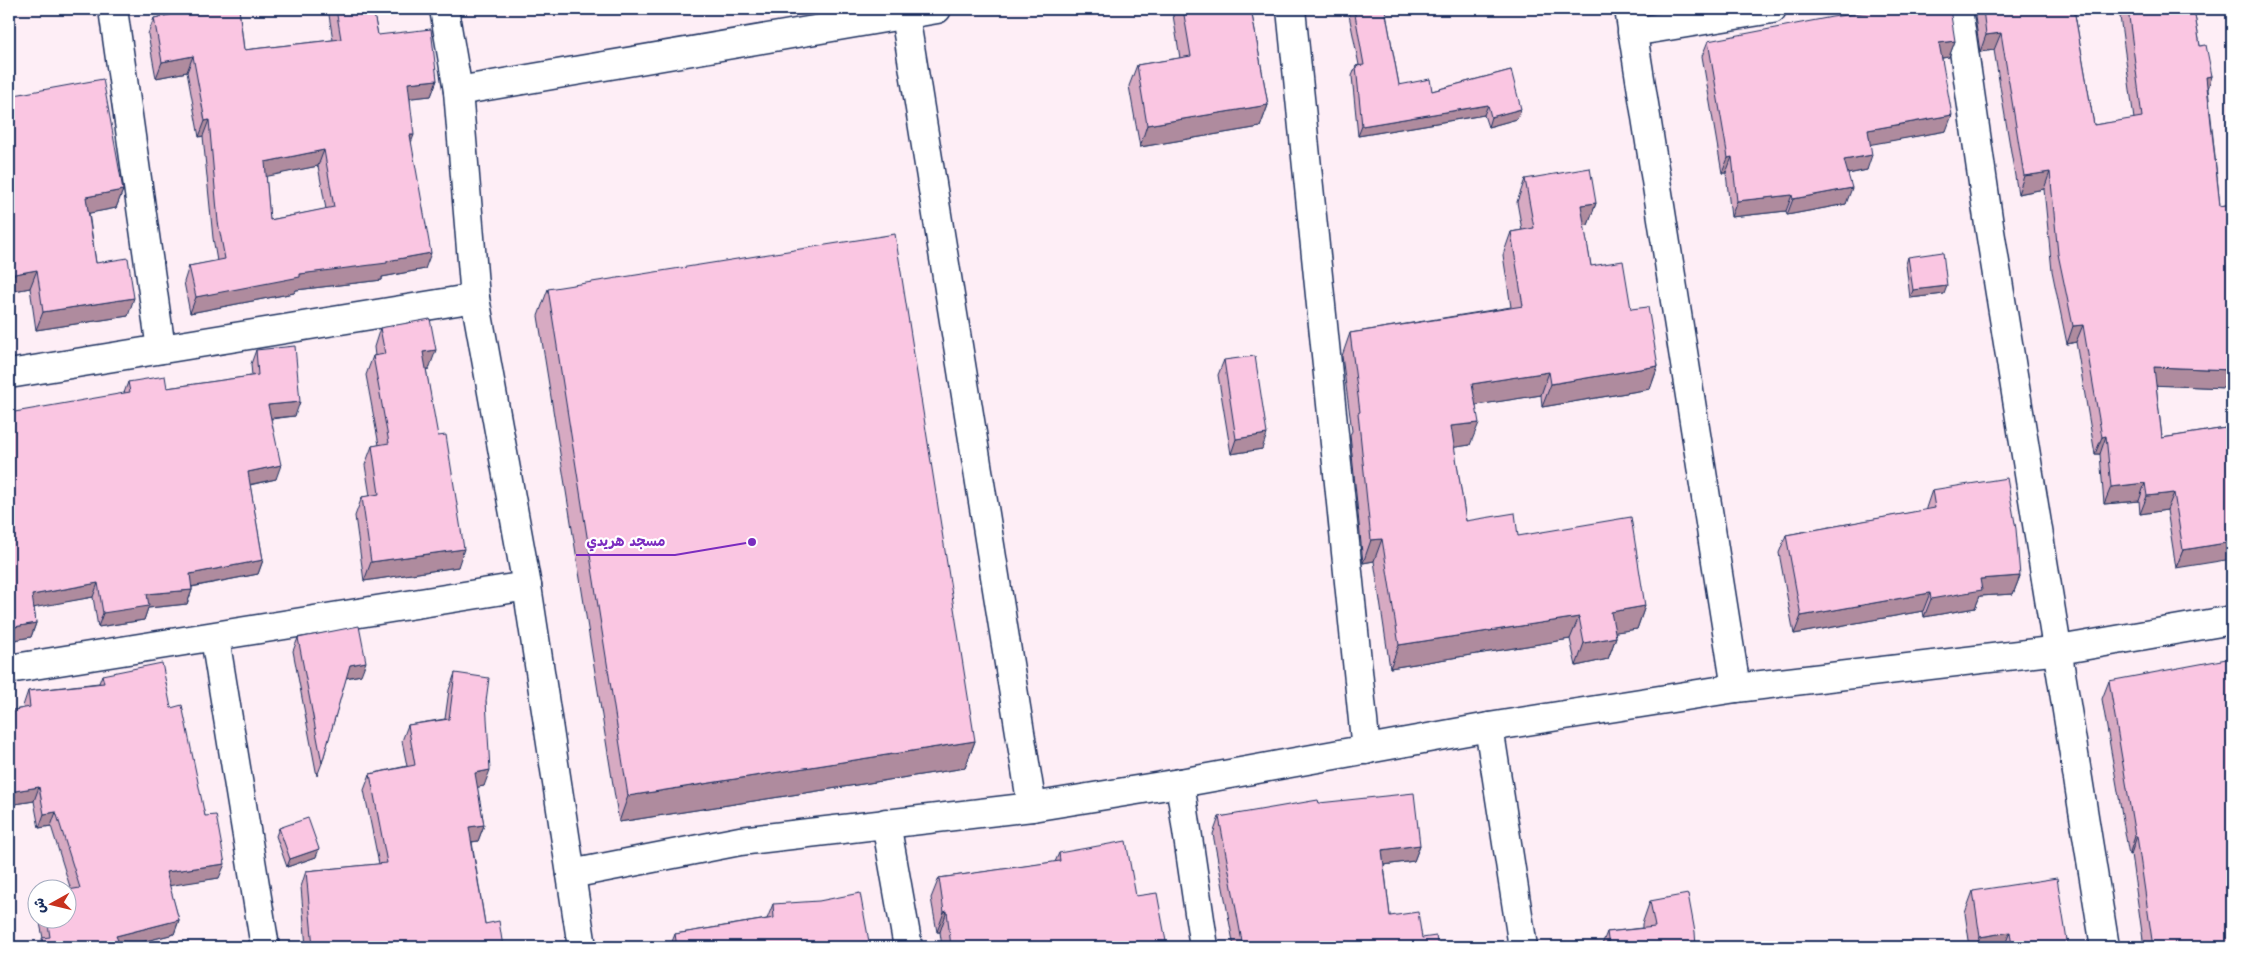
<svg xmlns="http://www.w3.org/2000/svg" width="2241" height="956" font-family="Mali,'Playpen Sans Arabic',sans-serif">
	<rect width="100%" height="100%" fill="#feeef6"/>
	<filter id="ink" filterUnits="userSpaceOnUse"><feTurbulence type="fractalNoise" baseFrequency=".02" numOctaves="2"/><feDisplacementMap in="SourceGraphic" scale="10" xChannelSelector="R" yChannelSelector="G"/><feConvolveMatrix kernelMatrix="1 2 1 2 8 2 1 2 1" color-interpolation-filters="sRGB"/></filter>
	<g filter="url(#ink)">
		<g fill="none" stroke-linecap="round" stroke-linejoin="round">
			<g stroke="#1b2f5e" stroke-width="31">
				<g id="minor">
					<polyline points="113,9 161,349"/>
					<polyline points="444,9 458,91 475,298 527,586 582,947"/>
					<polyline points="904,9 1032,807"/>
					<polyline points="1291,9 1366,750"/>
					<polyline points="1629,9 1736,688"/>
					<polyline points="1958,9 1989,225 2105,947"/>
					<polyline points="1632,32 1772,9"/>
					<polyline points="458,91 937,9"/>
					<polyline points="9,374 475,298"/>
					<polyline points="215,638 265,947"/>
					<polyline points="9,669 527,586"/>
					<polyline points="1489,727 1523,947"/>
					<polyline points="1180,783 1204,947"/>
					<polyline points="886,823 908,947"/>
					<polyline points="571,874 740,841 1032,807 1180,783 1489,727 1736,688 2059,650 2232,620"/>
				</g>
			</g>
			<use href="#minor" stroke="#fff" stroke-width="28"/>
		</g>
		<g fill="#d7aac2" stroke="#1b2f5e" fill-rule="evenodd">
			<path d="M182,9H239L244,50L333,40L328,9H373L378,35L437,80L431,96L410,98L411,142L425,269L382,277V280L296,290L294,293L190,313L184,282L189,266L217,261L213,238L203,136L199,137L187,72L156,78L148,34L154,18L181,13ZM318,166L326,209L270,220L266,176Z"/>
			<polygon points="1172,9 1251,9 1268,105 1260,127 1140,147 1129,86 1137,65 1180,58"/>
			<polygon points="1349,9 1385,9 1399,85 1432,91 1511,70 1517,119 1488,127 1484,115 1358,136 1352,76 1356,66 1359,65 1348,10"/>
			<polygon points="1978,9 2074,9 2094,125 2134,119 2119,9 2194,9 2200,46 2212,76 2208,89 2220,206 2232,204 2232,372 2227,388 2156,385 2162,438 2232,427 2176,568 2167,510 2140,514 2139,501 2104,504 2100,454 2095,454 2076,342 2067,344 2052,271 2044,189 2018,194 1994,50 1980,52 1975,17"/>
			<polygon points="1708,41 1955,41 1949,57 1942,58 1946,131 1870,144 1867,170 1848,174 1846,204 1787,215 1786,211 1731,217 1726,173 1722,173 1702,56"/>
			<polygon points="9,96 123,190 116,208 89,213 96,263 128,316 36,330 30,288 9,292"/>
			<polygon points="1525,179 1596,203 1588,225 1584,226 1591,266 1631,309 1658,366 1650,389 1542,407 1541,395 1476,405 1470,445 1454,447 1466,521 1518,536 1645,606 1637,629 1615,632 1616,637 1608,659 1576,666 1570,639 1390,668 1374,561 1363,563 1350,435 1352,431 1342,356 1350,333 1511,307 1503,255 1511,232 1522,230 1517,202"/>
			<polygon points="1908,257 1944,294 1910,298 1906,264"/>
			<polygon points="548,289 975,741 965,768 619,822 538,316"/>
			<polygon points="380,328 429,369 426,369 458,567 364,581 355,516 362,497 370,496 365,465 372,446 379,445 366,375 373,356 375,356 374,347"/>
			<polygon points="256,350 295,416 271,419 276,479 250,485 263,560 258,574 192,587 192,590 187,604 148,608 144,620 98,627 93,597 34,607 36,623 31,637 9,641 124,393 128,382 167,388 252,376 251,364"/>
			<polygon points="1224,360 1262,449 1231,454 1218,375"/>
			<polygon points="1932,490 2020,576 2013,594 1980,596 1975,608 1924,617 1923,611 1794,634 1779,553 1786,535 1926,510 1926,508"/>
			<polygon points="298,638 361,675 346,678 322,763 317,776 293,651"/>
			<polygon points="455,673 486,701 484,786 477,787 484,825 478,841 472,842 485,924 503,947 306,947 301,887 306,871 379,864 364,790 370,774 407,766 402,741 408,725 445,719 449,690"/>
			<polygon points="102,675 171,708 205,816 219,878 169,885 179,920 174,934 122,947 39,947 43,938 39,918 68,918 71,890 51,826 39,828 34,801 9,805 9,711 24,708 23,706 28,691 99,683"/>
			<polygon points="2109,681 2232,947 2144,947 2131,854 2129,855 2102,699"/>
			<polygon points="1319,803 1420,845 1414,861 1384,865 1390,916 1422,938 1438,947 1234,947 1213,834 1219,817"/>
			<polygon points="279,828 316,857 287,867 276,836"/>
			<polygon points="1059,853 1136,896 1166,947 942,947 940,932 937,932 931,898 939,878 1055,862"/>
			<polygon points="1973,891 2068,947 1970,947 1965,913"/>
			<polygon points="1650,901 1696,947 1601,947 1607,932 1642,928 1642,924"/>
			<polygon points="773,904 870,947 670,947 675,934 767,919"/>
		</g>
		<g fill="#af8b9e" stroke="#1b2f5e">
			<polygon points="2001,33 1994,50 1980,52 1986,35"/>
			<polygon points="1955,41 1949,57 1934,59 1939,43"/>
			<polygon points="193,56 187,72 156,78 162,62"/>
			<polygon points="2212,76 2206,94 2206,77"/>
			<polygon points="437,80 431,96 403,99 408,83"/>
			<polygon points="1268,105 1260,127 1140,147 1147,125"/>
			<polygon points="1488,105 1484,115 1358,136 1362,126"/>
			<polygon points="1521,109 1517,119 1488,127 1491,117"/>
			<polygon points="1952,115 1946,131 1862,146 1868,130"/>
			<polygon points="209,120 203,136 199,137 205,121"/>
			<polygon points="410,135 414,135 408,151"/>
			<polygon points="324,150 318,166 259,178 265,162"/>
			<polygon points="1872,155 1867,170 1838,176 1844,160"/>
			<polygon points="1732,157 1726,173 1722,173 1728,158"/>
			<polygon points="2050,172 2044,189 2018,194 2024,176"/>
			<polygon points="1852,188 1846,204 1787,215 1793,199"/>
			<polygon points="123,190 116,208 80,215 86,197"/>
			<polygon points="1792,195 1786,211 1731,217 1737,201"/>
			<polygon points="1596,203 1588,225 1572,228 1581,205"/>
			<polygon points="431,253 425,269 382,277 382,280 296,290 294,293 190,313 196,297 300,274 387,261"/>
			<polygon points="37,270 30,288 9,292 9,275"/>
			<polygon points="1947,286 1944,294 1910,298 1913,290"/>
			<polygon points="134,298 128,316 36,330 43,312"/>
			<polygon points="2083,325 2076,342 2067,344 2073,326"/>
			<polygon points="436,350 429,369 416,371 423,352"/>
			<polygon points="1658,366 1650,389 1542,407 1551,384"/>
			<polygon points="2154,367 2232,370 2232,372 2227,388 2148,385"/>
			<polygon points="1549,372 1541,395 1464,407 1472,384"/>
			<polygon points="300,402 295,416 263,419 268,405"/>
			<polygon points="1479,423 1470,445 1443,449 1451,426"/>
			<polygon points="1267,434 1262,449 1231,454 1236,439"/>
			<polygon points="2106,436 2100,454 2095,454 2102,437"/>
			<polygon points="281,465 276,479 243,486 248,472"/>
			<polygon points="2145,483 2139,501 2104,504 2111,487"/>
			<polygon points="2174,493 2167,510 2140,514 2147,496"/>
			<polygon points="1382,539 1374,561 1363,563 1371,540"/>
			<polygon points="2232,542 2232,559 2176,568 2183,550"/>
			<polygon points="464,549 458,567 364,581 371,562"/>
			<polygon points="263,560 258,574 185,588 190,574"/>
			<polygon points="2020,576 2013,594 1980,596 1975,608 1924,617 1931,599 1980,579"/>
			<polygon points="98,583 93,597 27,609 32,595"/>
			<polygon points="192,590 187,604 148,608 144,620 98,627 103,613 147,594"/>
			<polygon points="1930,593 1923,611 1794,634 1801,616"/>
			<polygon points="1645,606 1637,629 1603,634 1611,612"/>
			<polygon points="1579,617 1570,639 1390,668 1399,645"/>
			<polygon points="36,623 31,637 9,641 9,628"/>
			<polygon points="1616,637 1608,659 1576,666 1584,643"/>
			<polygon points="366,662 361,675 345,678 350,665"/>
			<polygon points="975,741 965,768 619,822 628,796"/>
			<polygon points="490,770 484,786 469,789 475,773"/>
			<polygon points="39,787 34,801 9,805 9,792"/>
			<polygon points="56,812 51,826 39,828 44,814"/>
			<polygon points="484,825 478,841 463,843 469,827"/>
			<polygon points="2135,836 2137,836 2131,854 2129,855"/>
			<polygon points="1420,845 1414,861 1376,866 1382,850"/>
			<polygon points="319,849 316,857 287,867 290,859"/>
			<polygon points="225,864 219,878 161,887 166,872"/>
			<polygon points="947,911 940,932 937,932 944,912"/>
			<polygon points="179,920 174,934 122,947 112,947 116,936"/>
			<polygon points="2010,932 2004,947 1976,947 1980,937"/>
		</g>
		<g fill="#fac6e2" stroke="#1b2f5e" fill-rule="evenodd">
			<path d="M189,9H239L244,50L341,39L336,9H373L378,35L431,29L437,80L408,83L414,135H410L431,253L387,261V263L300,274V277L196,297L189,266L225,259L218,222L209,120L205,121L193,56L162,62L154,18L189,11ZM324,150L334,207L270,220L265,162Z"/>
			<polygon points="1183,9 1251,9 1268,105 1147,125 1137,65 1191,56"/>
			<polygon points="1354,9 1385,9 1399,85 1430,79 1432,91 1511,70 1521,109 1491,117 1488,105 1362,126 1356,66 1364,65"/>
			<polygon points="1887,9 1950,9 1955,41 1939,43 1952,115 1868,130 1872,155 1844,160 1852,188 1793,199 1792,195 1737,201 1732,157 1728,158 1708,41 1832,17"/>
			<polygon points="1983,9 2074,9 2094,125 2142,117 2128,9 2194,9 2200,46 2206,45 2212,76 2206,77 2220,206 2232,204 2232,370 2154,367 2162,438 2232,427 2232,542 2183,550 2174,493 2147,496 2145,483 2111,487 2106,436 2102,437 2083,325 2073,326 2058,254 2050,172 2024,176 2001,33 1986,35"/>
			<polygon points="103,79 123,190 86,197 96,263 128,258 134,298 43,312 37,270 9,275 9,96"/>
			<polygon points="1590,168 1596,203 1581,205 1591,266 1623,261 1631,309 1648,307 1658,366 1551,384 1549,372 1472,384 1479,423 1451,426 1466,521 1515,513 1518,536 1631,517 1645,606 1611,612 1616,637 1584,643 1579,617 1399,645 1382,539 1371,540 1358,413 1360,412 1350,333 1523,306 1511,232 1534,228 1525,179"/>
			<polygon points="895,234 975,741 628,796 548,289"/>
			<polygon points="1943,252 1947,286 1913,290 1908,257"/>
			<polygon points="430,319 436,350 423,352 438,436 446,435 464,549 371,562 362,497 379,494 372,446 389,443 373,356 385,354 380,328"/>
			<polygon points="295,346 300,402 268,405 281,465 248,472 263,560 190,574 192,590 147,594 149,606 103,613 98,583 32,595 36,623 9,628 9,413 130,392 128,382 165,376 167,388 258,375 256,350"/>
			<polygon points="1255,356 1267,434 1236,439 1224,360"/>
			<polygon points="2007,478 2016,529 2020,576 1980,579 1982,590 1931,599 1930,593 1801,616 1786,535 1935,508 1932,490"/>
			<polygon points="359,626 366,662 350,665 322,763 298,638"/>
			<polygon points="2232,658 2232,947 2153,947 2137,836 2135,836 2109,681"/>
			<polygon points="162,663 171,708 182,705 205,816 216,815 225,864 166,872 179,920 116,936 121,947 44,947 42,938 50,937 47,918 68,918 68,890 80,888 56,812 44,814 39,787 9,792 9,711 30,707 28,691 104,683 102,675"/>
			<polygon points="455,673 489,678 486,701 490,770 475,773 484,825 469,827 485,924 499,921 503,947 313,947 306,871 387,863 370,774 415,765 408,725 449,719"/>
			<polygon points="1414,793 1420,845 1382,850 1390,916 1418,912 1422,938 1436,936 1438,947 1243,947 1219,817 1318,800 1319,803"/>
			<polygon points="308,818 319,849 290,859 279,828"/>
			<polygon points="1126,841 1136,896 1157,893 1167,947 951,947 947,911 944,912 939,878 1060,861 1059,853"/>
			<polygon points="2057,878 2068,947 2012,947 2010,932 1980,937 1973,891"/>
			<polygon points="860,893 870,947 677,947 675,934 774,918 773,904 819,901"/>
			<polygon points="1688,894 1695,932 1696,947 1609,947 1607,932 1655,927 1650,901"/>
		</g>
	</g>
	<path fill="none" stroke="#7b2cbf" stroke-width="2" d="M752 542L675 555H576"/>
	<circle fill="#7b2cbf" stroke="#fff" stroke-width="2" cx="752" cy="542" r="5"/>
	<g font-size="14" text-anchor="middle" font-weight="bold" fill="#7b2cbf" stroke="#fff" stroke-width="4.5" stroke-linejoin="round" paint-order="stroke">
		<text x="626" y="546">مسجد هريدي</text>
	</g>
	<rect width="2241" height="956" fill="none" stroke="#fff" stroke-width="30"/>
	<rect x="15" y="15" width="2211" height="926" fill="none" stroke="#1b2f5e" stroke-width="2" filter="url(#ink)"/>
	<g transform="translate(52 904) rotate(262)"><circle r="24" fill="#ffffff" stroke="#a4acbf"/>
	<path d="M0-4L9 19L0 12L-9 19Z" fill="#c8321e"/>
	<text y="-8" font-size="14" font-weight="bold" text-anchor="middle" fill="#1b2f5e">ش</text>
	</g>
</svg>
